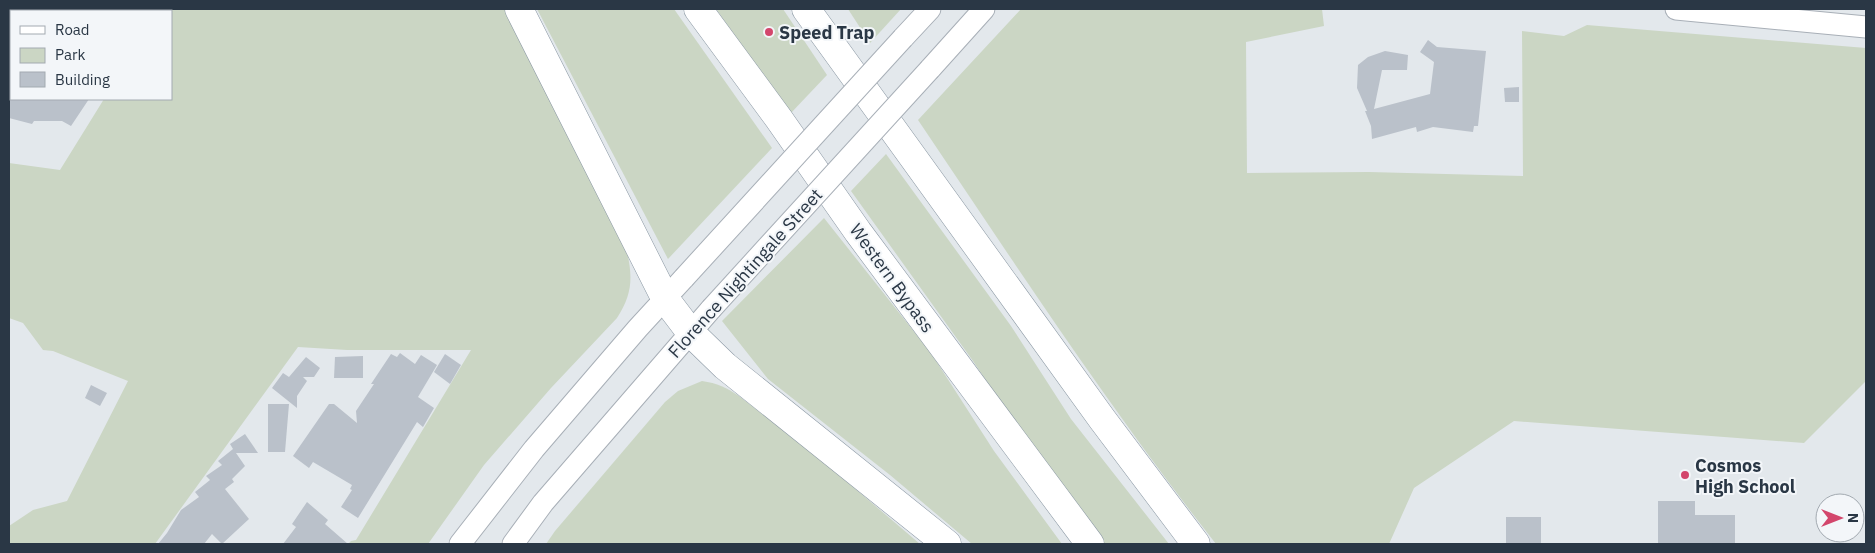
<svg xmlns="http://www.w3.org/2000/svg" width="1875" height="553" font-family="'IBM Plex Sans',sans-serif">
	<rect width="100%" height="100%" fill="#e3e8ec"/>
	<g fill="#cbd6c4">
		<path d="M158,9H506L626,248C633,276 633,293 617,318L551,388L484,465L428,544H348L351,541L356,540L471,350H347L298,347L155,544H9V526L33,510L67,501L128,381L53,351L43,350L23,323L9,318V163L60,170L104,99H171V11H156Z"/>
		<polygon points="537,9 674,9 772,148 668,259"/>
		<polygon points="716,9 783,9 827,75 790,114"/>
		<polygon points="848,9 901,9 870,43"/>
		<path d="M1021,9H1322L1324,26L1246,42L1247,173L1369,172L1523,176L1522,31L1564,36L1587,25L1866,48V381L1804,443L1514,421L1414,488L1389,544H1216C1109,408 1015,264 918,120Z"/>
		<polygon points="886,154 1011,326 1071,419 1169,544 1102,544 1044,468 973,361 851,191"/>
		<polygon points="824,218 931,353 994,451 1062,544 972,544 890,475 768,379 722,321"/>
		<path d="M702,381C717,383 727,388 739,396L818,457L920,544H546L555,531L665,402L678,391Z"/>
	</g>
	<g fill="#bac1ca">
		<polygon points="1428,40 1437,47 1486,51 1478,126 1474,126 1473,132 1433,127 1417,132 1416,127 1372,139 1371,126 1365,111 1367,111 1357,88 1358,65 1368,57 1385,51 1408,55 1407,70 1382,70 1374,109 1430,94 1434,62 1420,52"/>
		<polygon points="1519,87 1519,102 1505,102 1504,88"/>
		<polygon points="9,99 89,99 71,126 62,121 34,121 32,124 9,118"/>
		<polygon points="400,353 415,364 421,355 437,365 418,397 434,408 423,427 417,422 358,518 341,507 352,490 350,489 352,485 313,462 309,468 293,456 329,404 334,404 357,423 356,411 374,384 371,384 391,354 397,357"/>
		<polygon points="445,354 461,365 450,384 434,372"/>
		<polygon points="363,356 363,378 334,378 335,357"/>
		<polygon points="306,357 320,368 314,377 303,377 307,381 297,396 297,408 272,388 283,373 289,377"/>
		<polygon points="91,385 107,393 100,406 85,398"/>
		<polygon points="268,404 289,404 285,452 268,452"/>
		<polygon points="245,434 258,453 236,453 245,466 232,479 234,482 225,489 249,519 222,544 212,534 204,544 158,544 167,533 181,510 199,497 195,492 210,480 206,476 222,465 218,461 233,449 230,444"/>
		<polygon points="1658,501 1695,501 1695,515 1735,515 1735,544 1658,544"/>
		<polygon points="307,502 328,520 325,524 348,544 283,544 296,527 292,524"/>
		<rect x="1506" y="517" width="35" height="27"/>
	</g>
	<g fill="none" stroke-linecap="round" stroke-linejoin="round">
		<g stroke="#a8afb7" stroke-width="17">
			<polyline id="street" points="32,11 32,9"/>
		</g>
		<g stroke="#a8afb7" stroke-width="23">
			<g id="secondary">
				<polyline points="1676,9 1866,27"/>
				<polyline points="903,38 930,9"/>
				<polyline points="930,69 984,9"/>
				<polyline points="460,544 534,449 638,328 684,278"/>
				<polyline points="513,544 543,503 711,309"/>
			</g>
		</g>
		<g stroke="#8a97a3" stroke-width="29">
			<g id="highway">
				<polyline points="519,9 666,300 691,333 725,366 947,544"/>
				<polyline points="698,9 779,119 858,232 1090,544"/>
				<polyline points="806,9 1102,419 1196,544"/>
			</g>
		</g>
		<use href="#street" stroke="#f6f8fa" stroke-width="15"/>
		<use href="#secondary" stroke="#fff" stroke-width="21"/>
		<use href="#highway" stroke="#fff" stroke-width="28"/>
		<g stroke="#a8afb7" stroke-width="23" stroke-linecap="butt">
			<g id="secondary-bridge">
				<polyline points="684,278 903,38"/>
				<polyline points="711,309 930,69"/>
			</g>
		</g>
		<use href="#secondary-bridge" stroke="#fff" stroke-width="21"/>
	</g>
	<g fill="#d3466c" stroke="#f3f6f9" stroke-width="2">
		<circle cx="769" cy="32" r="5"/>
		<circle cx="1685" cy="475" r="5"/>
	</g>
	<g text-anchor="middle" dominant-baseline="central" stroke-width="4" stroke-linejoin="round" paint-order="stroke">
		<g font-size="18" font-weight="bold" fill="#2a3745" stroke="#f3f6f9" text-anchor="start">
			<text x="779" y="32">Speed Trap</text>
			<text x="1695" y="465">Cosmos<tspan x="1695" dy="21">High School</tspan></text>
		</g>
		<g font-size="18" fill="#2a3745" stroke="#f3f6f9">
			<text transform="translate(745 273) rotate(-48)">Florence Nightingale Street</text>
			<text transform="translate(892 278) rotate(54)">Western Bypass</text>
		</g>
	</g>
	<rect width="1875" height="553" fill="none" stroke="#2a3745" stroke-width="20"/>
	<rect x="10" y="10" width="162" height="90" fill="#f3f6f9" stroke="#a3aab1"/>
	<rect x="20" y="26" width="25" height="8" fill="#ffffff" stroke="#a3aab1"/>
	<text x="55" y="35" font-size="15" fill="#2a3745">Road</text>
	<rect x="20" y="48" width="25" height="15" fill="#cbd6c4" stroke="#a3aab1"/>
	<text x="55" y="60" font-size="15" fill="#2a3745">Park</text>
	<rect x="20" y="72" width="25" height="15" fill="#bac1ca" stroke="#a3aab1"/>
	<text x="55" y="85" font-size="15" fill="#2a3745">Building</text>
	<g transform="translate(1840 518) rotate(90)"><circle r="24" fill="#f3f6f9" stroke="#a3aab1"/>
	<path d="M0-4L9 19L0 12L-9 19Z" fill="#d3466c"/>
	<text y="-8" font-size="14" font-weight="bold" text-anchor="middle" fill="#2a3745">N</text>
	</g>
</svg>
